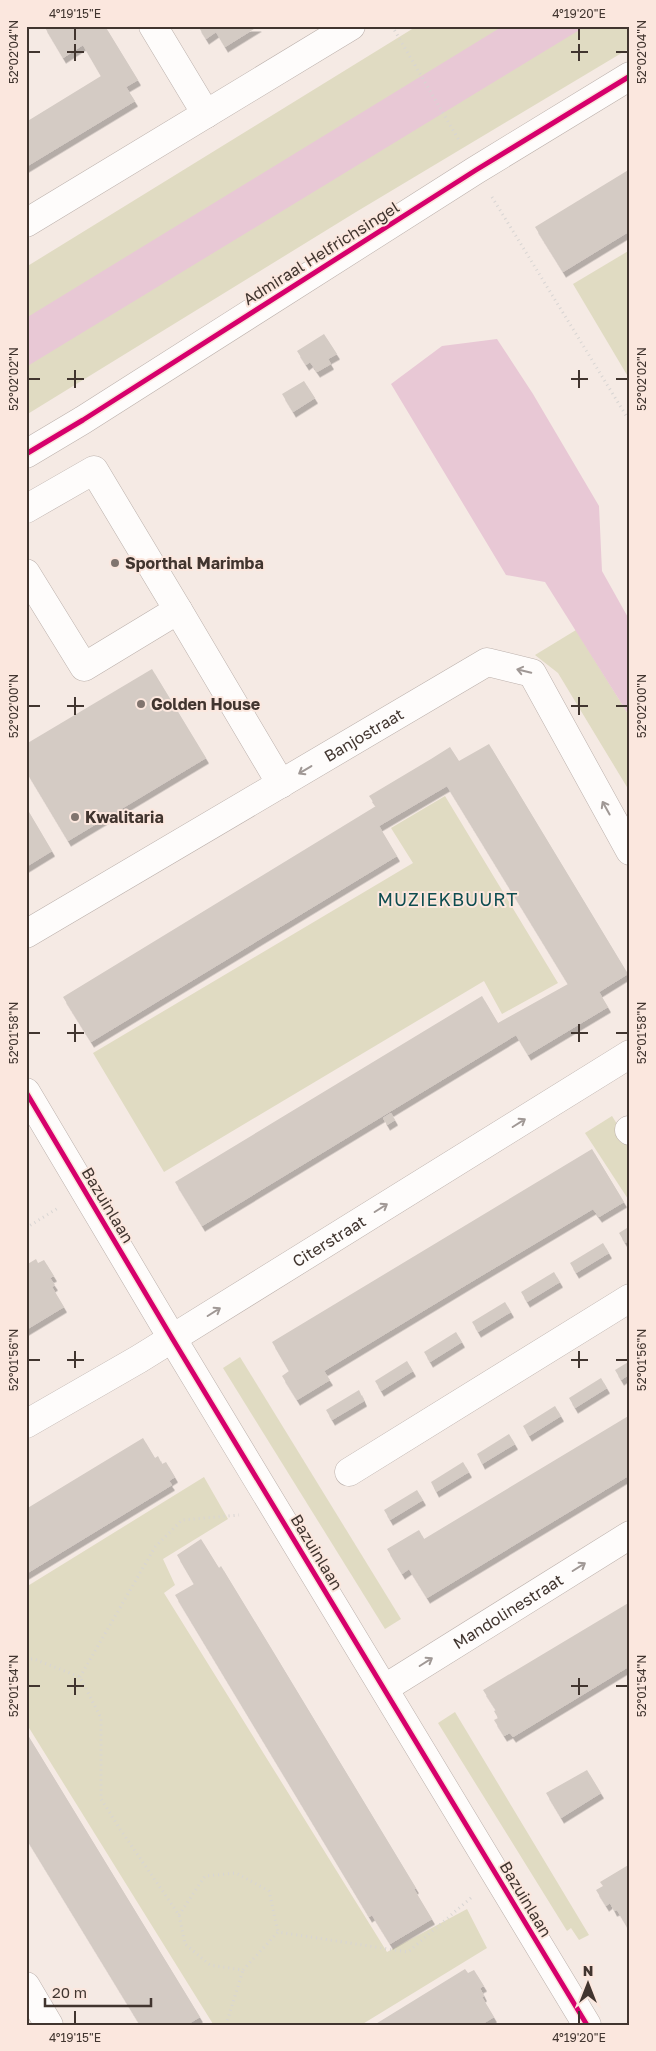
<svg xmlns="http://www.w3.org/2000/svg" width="656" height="2051" font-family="'Golos Text',sans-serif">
	<defs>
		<filter id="shadow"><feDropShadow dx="3" dy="5.5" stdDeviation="0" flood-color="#0004"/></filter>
	</defs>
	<rect width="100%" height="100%" fill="#f5eae4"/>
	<g fill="#e0dbc2">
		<polygon points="417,26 630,26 630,48 356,212 26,415 26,267"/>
		<polygon points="630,250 630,380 573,284"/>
		<polygon points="576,630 630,717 630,792 558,673 535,655"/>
		<polygon points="445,796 558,983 502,1014 484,981 164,1172 93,1053 413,863 391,828"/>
		<polygon points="612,1116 630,1145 630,1202 585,1133"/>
		<polygon points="240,1357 401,1619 385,1629 223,1368"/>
		<polygon points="204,1477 228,1519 163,1559 175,1585 164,1593 387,1952 467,1909 487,1948 361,2025 211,2025 213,2024 26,1723 26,1587"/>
		<polygon points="455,1712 589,1935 579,1940 571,1928 567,1931 438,1723"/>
	</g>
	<g fill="#e8c8d5">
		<polygon points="503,26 586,26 26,367 26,318"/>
		<polygon points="497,339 533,394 599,506 602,571 630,621 630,717 545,582 506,575 391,384 442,346"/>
	</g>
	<g fill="#d4cbc4" filter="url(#shadow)">
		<polygon points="44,26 105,26 138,80 126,87 135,101 26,167 26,122 101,76 83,45 63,58"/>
		<polygon points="198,26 259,26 225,47 216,32 206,39"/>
		<polygon points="630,169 630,231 563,272 535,227"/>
		<polygon points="324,334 337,354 328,359 331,364 317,372 310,362 306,365 297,351"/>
		<polygon points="304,381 315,398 293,412 282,394"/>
		<polygon points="152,669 206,758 68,841 26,771 26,744"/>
		<polygon points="489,744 628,974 599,992 608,1007 528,1055 516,1035 202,1226 175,1182 482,996 498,1023 568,984 447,786 379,826 397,856 91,1042 63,997 376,806 369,796 431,759 450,747 459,761"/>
		<polygon points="26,807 52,851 26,867"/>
		<polygon points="391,1113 395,1120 387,1125 383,1118"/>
		<polygon points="592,1149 624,1202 599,1217 593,1209 471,1282 324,1371 330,1380 297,1400 282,1376 289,1371 272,1342"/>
		<polygon points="630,1226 630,1240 625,1243 619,1233"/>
		<polygon points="603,1243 609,1253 576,1273 570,1263"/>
		<polygon points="36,1259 38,1263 44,1260 54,1276 50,1278 55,1285 52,1287 64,1307 26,1330 26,1265"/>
		<polygon points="554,1272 560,1282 527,1302 521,1292"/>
		<polygon points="505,1302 511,1312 478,1332 472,1322"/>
		<polygon points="456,1332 462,1342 430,1362 424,1352"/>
		<polygon points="407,1361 413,1371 381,1391 375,1381"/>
		<polygon points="630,1361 630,1374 621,1380 615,1370"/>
		<polygon points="601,1378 607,1388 575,1408 569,1398"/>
		<polygon points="359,1390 364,1401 332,1420 326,1410"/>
		<polygon points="555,1406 561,1416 529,1436 523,1426"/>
		<polygon points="630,1415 630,1475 427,1598 409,1569 402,1574 387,1549 419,1530 424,1539"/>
		<polygon points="509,1434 515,1444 482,1464 477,1454"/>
		<polygon points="143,1438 155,1458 158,1456 162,1464 166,1462 175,1477 169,1481 172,1485 26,1574 26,1509"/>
		<polygon points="463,1462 469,1472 436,1492 431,1482"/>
		<polygon points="417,1490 423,1500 390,1520 384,1510"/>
		<polygon points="201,1539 219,1568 221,1566 271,1648 416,1888 414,1889 432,1919 390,1944 372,1915 369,1917 175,1595 194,1584 177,1555"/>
		<polygon points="630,1602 630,1666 513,1737 510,1733 504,1736 494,1720 498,1718 494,1711 496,1710 483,1690"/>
		<polygon points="26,1732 200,2017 190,2023 191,2025 140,2025 26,1838"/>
		<polygon points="587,1770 601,1793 561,1818 546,1793"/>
		<polygon points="630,1864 630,1932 617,1910 614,1911 610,1903 606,1906 596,1890 603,1886 600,1882"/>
		<polygon points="465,1969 468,1973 474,1970 484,1986 480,1988 484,1996 482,1997 494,2017 481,2025 374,2025"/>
	</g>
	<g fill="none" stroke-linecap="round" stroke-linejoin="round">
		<g stroke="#bbb0ab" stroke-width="29">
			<g id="minor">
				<polyline points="153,26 206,114"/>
				<polyline points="26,223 351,26"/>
				<polyline points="26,454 83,420 476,170 630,76"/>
				<polyline points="26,509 94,470 178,610"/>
				<polyline points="26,573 84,667 178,610 281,784"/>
				<path id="s1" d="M26,934L487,662L532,673L630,851"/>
				<polyline points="26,1092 172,1338 587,2025"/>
				<polyline points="629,1130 630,1131"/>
				<path id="s2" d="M26,1424L139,1359L630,1054"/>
				<polyline points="349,1472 630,1298"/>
				<path id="s3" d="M385,1688L630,1535"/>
				<polyline points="26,1986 49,2025"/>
			</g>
		</g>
		<g stroke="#d8d5d3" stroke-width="3" stroke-dasharray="1 4" stroke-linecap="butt">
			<polyline points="392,26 460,142"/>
			<polyline points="492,197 630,422"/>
			<polyline points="26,1228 58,1208"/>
			<polyline points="26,1659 34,1659 80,1677 101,1718 101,1799 120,1829 179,1915 185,1944 210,1965 243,1970 278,1932 408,1952 472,1897"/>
			<polyline points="80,1677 155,1547 182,1520 239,1515"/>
			<polyline points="179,1915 205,1876 236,1873 269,1891 278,1932"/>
			<polyline points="226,2025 243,1970"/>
		</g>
		<use href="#minor" stroke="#fefcfb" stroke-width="28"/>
		<g stroke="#fbe7de" stroke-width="8">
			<g id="cycleway">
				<polyline points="26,454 83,420 476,170 630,76"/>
				<polyline points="26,1092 172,1338 587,2025"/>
			</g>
		</g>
		<use href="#cycleway" stroke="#d6006c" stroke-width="5"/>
	</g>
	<defs><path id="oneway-shaft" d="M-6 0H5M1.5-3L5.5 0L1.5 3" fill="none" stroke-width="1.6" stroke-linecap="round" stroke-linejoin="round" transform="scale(1.25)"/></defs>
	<g stroke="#a09895">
		<use href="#oneway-shaft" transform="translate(524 671) rotate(-166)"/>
		<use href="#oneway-shaft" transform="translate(305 770) rotate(149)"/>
		<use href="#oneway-shaft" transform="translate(606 808) rotate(-119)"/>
		<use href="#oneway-shaft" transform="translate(519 1123) rotate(-32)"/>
		<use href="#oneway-shaft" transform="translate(381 1208) rotate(-32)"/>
		<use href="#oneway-shaft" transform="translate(214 1312) rotate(-32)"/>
		<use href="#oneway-shaft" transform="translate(579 1567) rotate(-32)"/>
		<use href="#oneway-shaft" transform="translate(426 1662) rotate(-32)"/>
	</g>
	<path fill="none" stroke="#41352f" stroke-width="2" d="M75,28V40M579,28V40M75,44V61M579,44V61M28,52H40M67,52H84M571,52H588M616,52H628M75,370V388M579,370V388M28,379H40M67,379H84M571,379H588M616,379H628M75,697V715M579,697V715M28,706H40M67,706H84M571,706H588M616,706H628M75,1024V1042M579,1024V1042M28,1033H40M67,1033H84M571,1033H588M616,1033H628M75,1351V1368M579,1351V1368M28,1360H40M67,1360H84M571,1360H588M616,1360H628M75,1678V1695M579,1678V1695M28,1686H40M67,1686H84M571,1686H588M616,1686H628M75,2011V2024M579,2011V2024"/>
	<g fill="#80746e" stroke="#fbe7de" stroke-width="2">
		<circle cx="115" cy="563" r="5"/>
		<circle cx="141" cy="704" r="5"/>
		<circle cx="75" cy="817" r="5"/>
	</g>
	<g text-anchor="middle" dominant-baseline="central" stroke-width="4" stroke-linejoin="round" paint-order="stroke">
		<g font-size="16" fill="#41352f" stroke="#fbe7de">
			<text transform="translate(321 253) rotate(-32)">Admiraal Helfrichsingel</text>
			<text stroke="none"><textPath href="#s1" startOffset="392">Banjostraat</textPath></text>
			<text transform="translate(108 1205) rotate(59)">Bazuinlaan</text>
			<text stroke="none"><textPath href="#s2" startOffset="354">Citerstraat</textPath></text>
			<text transform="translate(317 1552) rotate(59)">Bazuinlaan</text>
			<text stroke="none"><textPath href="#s3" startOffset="145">Mandolinestraat</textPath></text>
			<text transform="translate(526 1899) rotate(59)">Bazuinlaan</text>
		</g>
		<g font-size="16" font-weight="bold" fill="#41352f" stroke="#fbe7de" text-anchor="start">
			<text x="125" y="563">Sporthal Marimba</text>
			<text x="151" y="704">Golden House</text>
			<text x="85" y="817">Kwalitaria</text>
		</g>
		<g font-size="18" letter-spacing="1" fill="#0e4d50" stroke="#fbe7de">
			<text x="448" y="899">MUZIEKBUURT</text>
		</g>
	</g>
	<rect width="656" height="2051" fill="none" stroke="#fbe7de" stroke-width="55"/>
	<g transform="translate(588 1984)" stroke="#fbe7de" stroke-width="4" paint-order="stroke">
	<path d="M0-4L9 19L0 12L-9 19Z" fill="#41352f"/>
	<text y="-8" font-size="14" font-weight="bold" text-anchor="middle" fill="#41352f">N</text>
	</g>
	<path d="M45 1998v8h106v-8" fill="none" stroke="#41352f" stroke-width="2.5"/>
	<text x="52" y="1998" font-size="15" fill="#41352f" stroke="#fbe7de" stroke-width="4" paint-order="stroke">20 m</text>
	<rect x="28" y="28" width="600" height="1996" fill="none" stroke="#41352f" stroke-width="2"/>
	<g font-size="12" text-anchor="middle" fill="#41352f">
		<text x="75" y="18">4°19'15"E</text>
		<text x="579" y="18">4°19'20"E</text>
		<text transform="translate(14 52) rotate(-90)" y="4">52°02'04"N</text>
		<text transform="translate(642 52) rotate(-90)" y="4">52°02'04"N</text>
		<text transform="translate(14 379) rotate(-90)" y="4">52°02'02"N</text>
		<text transform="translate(642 379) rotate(-90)" y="4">52°02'02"N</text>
		<text transform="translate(14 706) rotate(-90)" y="4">52°02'00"N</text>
		<text transform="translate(642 706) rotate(-90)" y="4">52°02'00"N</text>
		<text transform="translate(14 1033) rotate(-90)" y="4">52°01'58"N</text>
		<text transform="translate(642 1033) rotate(-90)" y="4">52°01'58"N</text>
		<text transform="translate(14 1360) rotate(-90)" y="4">52°01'56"N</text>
		<text transform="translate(642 1360) rotate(-90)" y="4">52°01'56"N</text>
		<text transform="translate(14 1686) rotate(-90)" y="4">52°01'54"N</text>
		<text transform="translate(642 1686) rotate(-90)" y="4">52°01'54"N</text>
		<text x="75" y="2042">4°19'15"E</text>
		<text x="579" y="2042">4°19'20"E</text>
	</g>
</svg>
